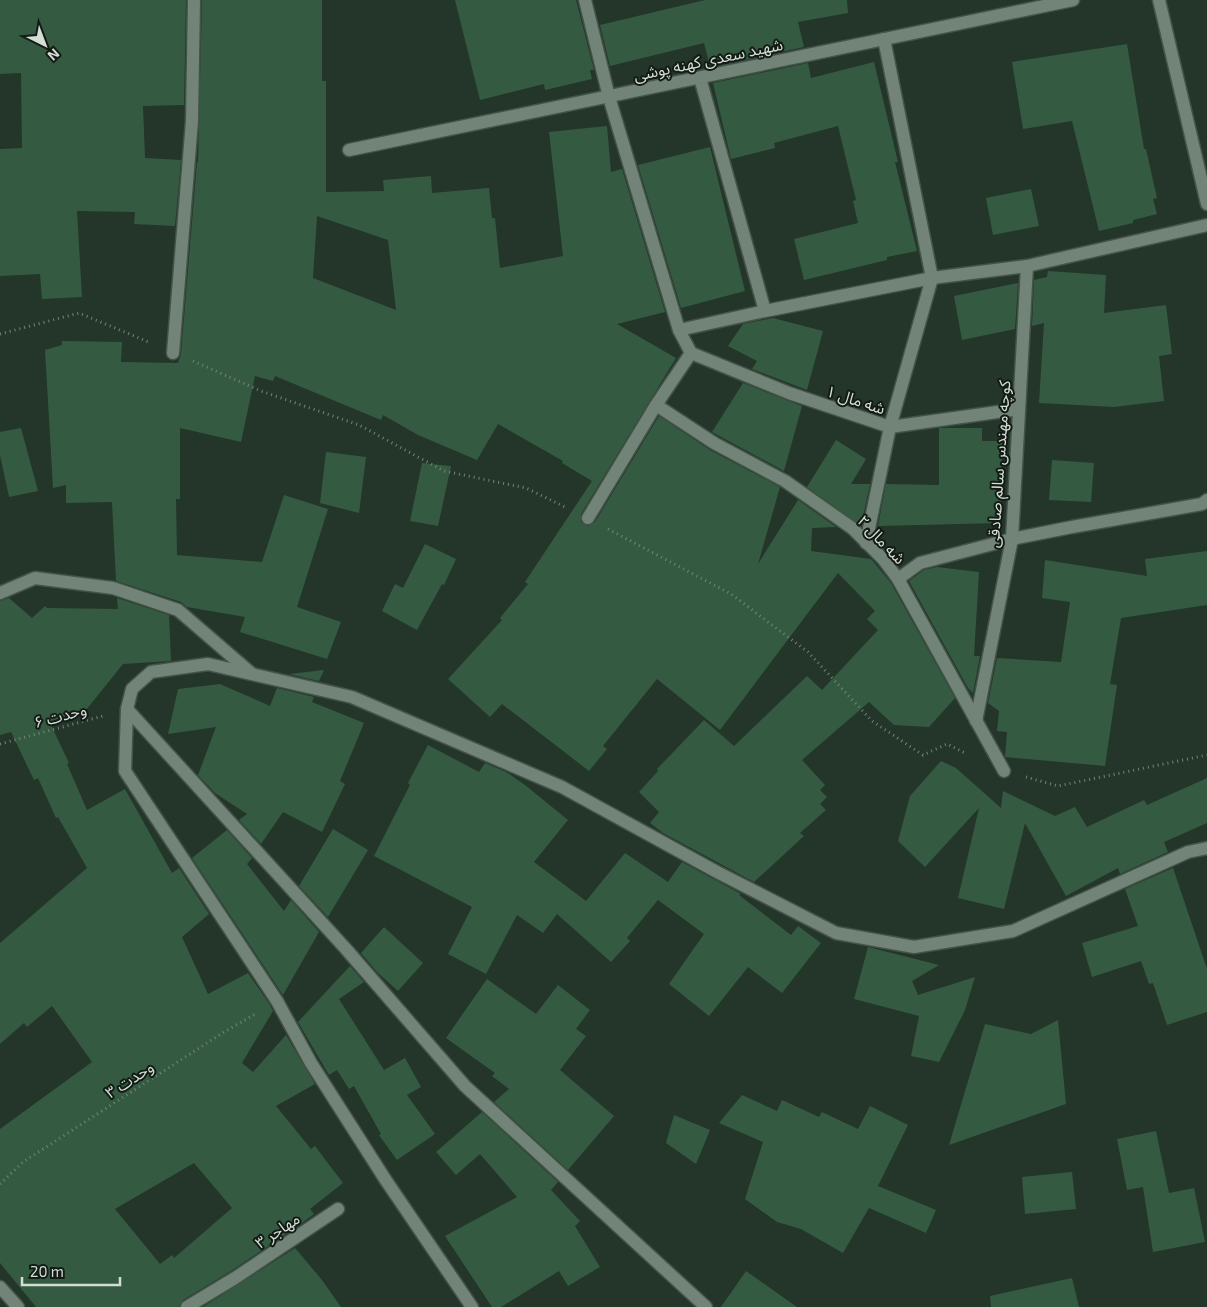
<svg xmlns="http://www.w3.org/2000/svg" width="1207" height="1307" font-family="'Exo 2','Noto Sans Arabic',sans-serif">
	<rect width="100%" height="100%" fill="#24352a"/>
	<g fill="#345b42" fill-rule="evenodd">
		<polygon points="0,0 186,0 184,105 143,106 145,158 181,160 175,226 134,224 135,212 77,211 82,297 42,299 40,274 0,276 0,149 22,148 21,73 0,74"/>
		<path d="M202,0H322V81H326V192L384,191L383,180L431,176L432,193L489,188L492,218H495L500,268L563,256L549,132L607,126L611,172L622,169L665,312L617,324L676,358L581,514V522L588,526L595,522L659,416L710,450L780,487L758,564L798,500L836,527L812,528L811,551L871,559L891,583L955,698L929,727L894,725L869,702L802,760L825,785L820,790L827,797L820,804L826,810L800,833L804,836L754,882L663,833L650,823L659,812L639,792L658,771L657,769L704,720L734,746L807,676L822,690L878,630L867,619L875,611L838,573L720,730L657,679L603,746L607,749L589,771L502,704L490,717L448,679L502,620L500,618L528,584L525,582L592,481L562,463L563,461L498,424L477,460L418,435L383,415L381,420L275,376L273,381L255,376L241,442L180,428V499H176L177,555L262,562L284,495L328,509L297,607L341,622L327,659L240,632L245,617L187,607L181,602L116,581L112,502L66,503V485L53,488L45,350L62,345V341L122,342L121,362L178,363L181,354L197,162H198ZM317,216L388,240L396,310L313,278Z"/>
		<polygon points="455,0 576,0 594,70 590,70 592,79 545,90 544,84 480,100"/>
		<polygon points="705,0 847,0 848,13 798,22 804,47 710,67 704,43 610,66 600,25"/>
		<polygon points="1127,44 1144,149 1146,149 1157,198 1153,199 1157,214 1133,220 1133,223 1099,231 1072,121 1023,129 1012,62"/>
		<polygon points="874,62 898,162 895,162 917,251 887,257 887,260 804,280 794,239 858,223 853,201 856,200 838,126 774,143 775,148 731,159 713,83 808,63 811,78"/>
		<polygon points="710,147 745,291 681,308 638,165"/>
		<polygon points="1031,189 1039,226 993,235 986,198"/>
		<polygon points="1048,271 1106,275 1104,313 1166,305 1172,354 1159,356 1164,401 1114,407 1039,403 1044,323 1032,326 1034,280 1047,277"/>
		<polygon points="1018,283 1015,329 962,340 954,296"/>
		<polygon points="773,318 823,331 807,390 752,369 757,361 728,346 743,324"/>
		<polygon points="743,383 802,406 784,471 712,432"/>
		<polygon points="21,428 38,491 9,497 0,455 0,432"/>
		<polygon points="939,428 982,428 982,441 1002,441 1001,523 878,526 886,484 939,485"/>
		<polygon points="836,440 866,459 851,484 870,484 861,526 807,487"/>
		<polygon points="326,452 366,457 359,513 320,503"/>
		<polygon points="1052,460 1094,463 1091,502 1049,500"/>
		<polygon points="422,463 451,466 438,526 410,521"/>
		<polygon points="425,544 456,559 444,585 442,584 417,630 382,611 395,584 403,588"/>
		<polygon points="1207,551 1207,605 1121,618 1110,684 1117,685 1105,766 1005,757 1007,732 997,731 999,711 988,703 997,658 1061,662 1070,602 1042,598 1045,560 1147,576 1145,559"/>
		<polygon points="937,567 979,572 974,656 980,656 973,693 968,688 909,581 924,570"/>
		<path d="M9,598L32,618L45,606L47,608L118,609L117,598L169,615L171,661L123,664L82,715L50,723L69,763L67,764L87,810L125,789L172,873L179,868L209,914L182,937L208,994L248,973L270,1005L273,1011L242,1063L253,1072L286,1035L315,1084L276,1106L311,1149L315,1146L343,1183L310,1209L314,1214L298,1226L231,1271L183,1300L179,1307H36L0,1263V1129L92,1062L52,1006L27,1027L24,1023L0,1044V943L87,868L58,817L56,818L38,778L34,780L11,732L0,735V601ZM194,1163L232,1208L174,1258L172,1255L160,1264L115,1209Z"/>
		<polygon points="324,670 319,681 289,674"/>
		<polygon points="220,684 270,706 277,688 314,697 312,702 364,723 340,781 345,784 322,832 283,812 261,844 239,820 247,814 215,793 198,775 216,727 168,734 178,689"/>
		<polygon points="428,745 479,772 485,763 506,772 525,785 568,820 534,862 586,901 625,853 668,882 682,862 741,894 739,895 791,935 798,926 821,943 782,993 748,967 709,1016 669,984 704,934 658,900 627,938 630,941 611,962 557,914 543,933 517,915 486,974 448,954 472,907 374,856 410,785 408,783"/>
		<polygon points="941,761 956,768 1001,808 1003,791 1055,816 1075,807 1087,827 1144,800 1147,805 1207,778 1207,823 1164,842 1168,852 1120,874 1118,868 1066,896 1025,823 1004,909 958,898 979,808 925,867 898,841 910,796"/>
		<polygon points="333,829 368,850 328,917 299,886"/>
		<polygon points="227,830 252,858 247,864 284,911 291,900 319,932 283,995 192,858"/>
		<polygon points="1173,868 1207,969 1207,1012 1167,1025 1153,983 1149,984 1141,961 1092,977 1082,943 1138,926 1125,889"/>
		<polygon points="384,927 423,963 398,991 377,972 361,953"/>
		<polygon points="868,947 939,965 912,981 918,995 975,977 965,1010 939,1062 911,1056 919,1016 854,999"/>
		<polygon points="350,966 364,982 339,999 384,1070 405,1058 421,1087 407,1095 435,1134 397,1160 379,1135 381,1134 354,1086 349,1089 337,1070 329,1075 298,1022"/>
		<polygon points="487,979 536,1014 558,985 590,1010 576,1029 586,1036 560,1070 614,1116 568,1170 494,1102 509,1089 492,1076 495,1073 446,1038"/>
		<polygon points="1058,1020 1066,1104 949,1145 985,1024 1031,1034"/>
		<polygon points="742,1095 777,1111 782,1100 819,1117 822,1112 858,1129 870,1106 908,1125 878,1186 936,1210 926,1233 869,1208 843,1253 801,1229 777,1222 745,1199 763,1142 719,1123"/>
		<polygon points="482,1112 558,1182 551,1190 580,1221 575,1226 600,1267 568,1286 559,1271 501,1307 492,1307 445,1236 517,1197 480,1154 456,1175 436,1152"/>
		<polygon points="674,1115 710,1130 696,1164 666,1143"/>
		<polygon points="1156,1131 1169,1193 1194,1188 1205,1242 1153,1252 1143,1187 1127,1190 1117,1139"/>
		<polygon points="1072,1172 1076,1209 1025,1214 1022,1177"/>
		<polygon points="295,1248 322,1280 341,1307 203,1307"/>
		<polygon points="746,1271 797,1307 721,1307"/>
		<polygon points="1072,1278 1079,1307 991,1307 990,1296"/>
	</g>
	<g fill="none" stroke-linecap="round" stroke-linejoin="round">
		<g stroke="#445349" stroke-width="15">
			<g id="minor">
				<polyline points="585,0 609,97 679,330 691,353 656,405 588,518"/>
				<polyline points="1159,0 1207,204"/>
				<polyline points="700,78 765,311"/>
				<polyline points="349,150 1073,0"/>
				<polyline points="679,330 765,311 932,278 1027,266 1207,225"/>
				<polyline points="173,353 192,121 194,0"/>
				<polyline points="691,353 789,393 890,427 1019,409"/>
				<polyline points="656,405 714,443 785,481 852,528 883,559 898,579 1004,771"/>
				<polyline points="866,543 890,427 932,278 884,39"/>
				<polyline points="898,579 920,563 1012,539 1072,527 1202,504 1207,500"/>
				<polyline points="0,593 35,578 113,588 178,610 251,673"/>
				<polyline points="127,709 125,771 277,1001 311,1063 385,1179 472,1307"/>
				<polyline points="976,721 1012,539 1027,266"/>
				<polyline points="0,1287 18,1307"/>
				<polyline points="187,1307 235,1278 338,1209"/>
				<polyline points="706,1307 465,1086 346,949 127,709 132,689 151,672 208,664 352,697 562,787 717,872 836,933 914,947 1013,931 1188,852 1207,848"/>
			</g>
		</g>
		<g stroke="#758379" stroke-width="3" stroke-dasharray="1 4" stroke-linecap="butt">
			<polyline points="0,334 79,313 151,343"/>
			<polyline points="193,361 261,391 359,425 444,471 526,488 567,508"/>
			<polyline points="608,529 731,594 808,652 872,721 923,755 947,744 967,754"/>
			<polyline points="0,744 103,716"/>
			<polyline points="1026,777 1058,786 1207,755"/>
			<polyline points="0,1184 23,1162 224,1032 257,1013"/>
		</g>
		<use href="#minor" stroke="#718477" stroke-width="12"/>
	</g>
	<g text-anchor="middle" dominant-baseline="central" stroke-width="4" stroke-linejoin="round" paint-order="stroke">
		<g font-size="16" fill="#d3ded6" stroke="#131b15">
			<text transform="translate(708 59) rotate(-12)">شهید سعدی کهنه پوشی</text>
			<text transform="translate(856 399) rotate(18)">شه مال ۱</text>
			<text transform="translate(998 464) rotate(-86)">کوچه مهندس سالم صادقی</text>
			<text transform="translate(882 539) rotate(46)">شه مال ۲</text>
			<text transform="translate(60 715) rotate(-15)">وحدت ۶</text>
			<text transform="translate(129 1079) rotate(-33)">وحدت ۳</text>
			<text transform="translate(277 1230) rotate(-34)">مهاجر ۳</text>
		</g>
	</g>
	<g transform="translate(45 45) rotate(138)" stroke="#131b15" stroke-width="4" paint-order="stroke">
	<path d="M0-4L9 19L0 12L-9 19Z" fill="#d3ded6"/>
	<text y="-8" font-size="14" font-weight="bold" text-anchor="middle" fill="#d3ded6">N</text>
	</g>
	<path d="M22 1277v8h98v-8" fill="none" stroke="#d3ded6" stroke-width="2.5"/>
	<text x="30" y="1277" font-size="15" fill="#d3ded6" stroke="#131b15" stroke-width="4" paint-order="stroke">20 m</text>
</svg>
